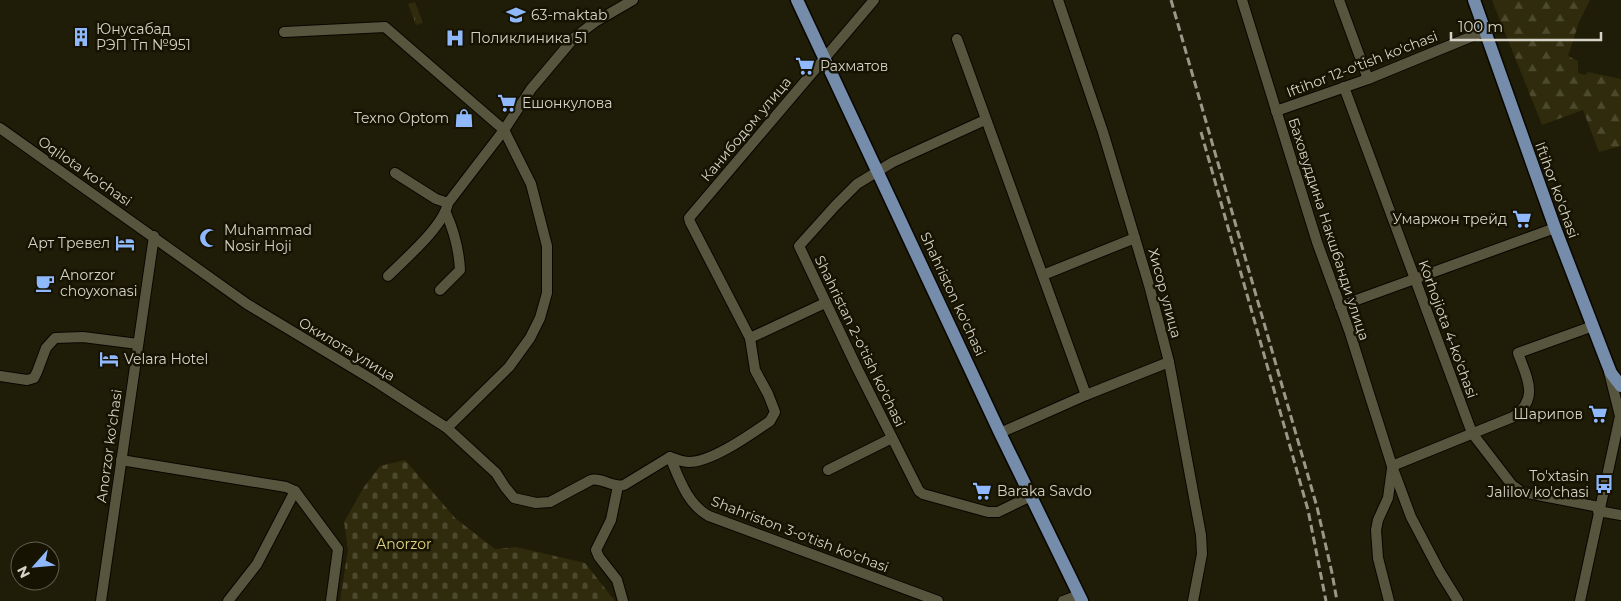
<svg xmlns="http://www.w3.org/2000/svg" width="1621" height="601" font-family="Montserrat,sans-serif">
	<defs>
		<pattern id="grass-tufts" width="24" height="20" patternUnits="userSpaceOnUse" patternTransform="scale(1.25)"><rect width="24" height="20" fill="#302b0c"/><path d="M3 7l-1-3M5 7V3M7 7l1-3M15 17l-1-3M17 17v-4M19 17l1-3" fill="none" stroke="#4d492e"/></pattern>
		<pattern id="forest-firs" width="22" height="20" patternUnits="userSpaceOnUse" patternTransform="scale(1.25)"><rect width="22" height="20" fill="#302b0c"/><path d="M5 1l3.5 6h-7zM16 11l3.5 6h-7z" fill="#4d492e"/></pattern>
		<pattern id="cemetery-stones" width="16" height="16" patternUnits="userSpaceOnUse" patternTransform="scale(1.25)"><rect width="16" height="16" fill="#302b0c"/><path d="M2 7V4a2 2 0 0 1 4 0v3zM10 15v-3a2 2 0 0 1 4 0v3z" fill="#4d492e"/></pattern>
	</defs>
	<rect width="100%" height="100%" fill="#1f1c08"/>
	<polygon fill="url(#grass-tufts)" points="415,2 423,23 416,25 408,4"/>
	<polygon fill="url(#forest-firs)" points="1492,0 1590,0 1579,22 1568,56 1578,61 1578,73 1585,75 1588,72 1621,79 1621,146 1599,152 1583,110 1542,125"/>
	<polygon fill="url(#cemetery-stones)" points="405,460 455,518 495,549 516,547 585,563 615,601 340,601 348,549 344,522 364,487 380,466"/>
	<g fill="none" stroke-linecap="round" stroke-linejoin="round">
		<g stroke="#090600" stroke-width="12">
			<g id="minor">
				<path d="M874,0L689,218L690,222L750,338L755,370L768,394L775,412L770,421C751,434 712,462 689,462C682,462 676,459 670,457C679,478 687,504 709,516L938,601"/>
				<polyline points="1058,0 1103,132 1149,285 1169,362 1201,535 1202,554 1193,601"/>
				<polyline points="1242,0 1317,242 1349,330 1392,466 1411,517 1440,572 1458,601"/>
				<polyline points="1339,0 1368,79"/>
				<polyline points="284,32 385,27 504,130 531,184 547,246 547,293 540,318 530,338 509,367 447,428"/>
				<polyline points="957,39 1086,395"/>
				<polyline points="1344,87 1472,433 1512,485 1522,492 1599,507"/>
				<polyline points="1276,111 1368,79 1485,31"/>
				<polyline points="985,120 893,162 857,184 835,206 799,246 858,370 919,491 923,494 988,512 998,512 1031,496"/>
				<path d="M0,128L247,304L378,383L447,428L496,473L505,487L514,498L536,503L550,502L591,480C602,477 612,488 624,485L670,457"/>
				<polyline points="395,173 436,199 448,203"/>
				<polyline points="1043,275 1135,238"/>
				<path d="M388,276C406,258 443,227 448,203L504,130L531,89L574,38L595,22L633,0"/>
				<path d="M440,290L460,270C459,250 454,231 446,213"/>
				<polyline points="1340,306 1555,228"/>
				<polyline points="750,338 825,303"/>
				<polyline points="0,376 27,380 34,378 37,372 46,348 55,338 83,337 138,344"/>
				<polyline points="1000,433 1086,395 1169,362"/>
				<polyline points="121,460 286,487 295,491 338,549 331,601"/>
				<path d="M1392,466L1513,417C1540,399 1527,378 1518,353L1593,326"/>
				<polyline points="828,470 892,438"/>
				<polyline points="618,486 611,520 596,550 599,557 617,580 623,601"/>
				<polyline points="1598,511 1621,515"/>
				<polyline points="101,601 154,236"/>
				<polyline points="228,601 257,564 295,491"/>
				<polyline points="1063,601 1079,595"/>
				<polyline points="1389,601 1378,558 1376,530 1378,520 1388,498 1392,469"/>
				<polyline points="1580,601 1620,416 1609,372"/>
			</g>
		</g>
		<g stroke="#090600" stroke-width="15">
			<g id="major">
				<polyline points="797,0 1000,433 1082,601"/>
				<polyline points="1474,0 1555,228 1607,363 1611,373 1621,386"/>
			</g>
		</g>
		<use href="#minor" stroke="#58553f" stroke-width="10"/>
		<use href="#major" stroke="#758caa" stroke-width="12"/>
		<g stroke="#9b988a" stroke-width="3" stroke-dasharray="8 4" stroke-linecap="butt">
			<polyline points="1171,0 1317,507 1332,573 1337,601"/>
			<polyline points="1201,132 1308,510 1326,601"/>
		</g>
	</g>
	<defs>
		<g id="school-bare" transform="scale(1.5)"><path d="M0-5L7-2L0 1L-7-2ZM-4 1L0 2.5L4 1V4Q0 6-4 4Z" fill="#8fb8fd" stroke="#161302" stroke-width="2.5" paint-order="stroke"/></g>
		<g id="building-bare" transform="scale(1.5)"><path d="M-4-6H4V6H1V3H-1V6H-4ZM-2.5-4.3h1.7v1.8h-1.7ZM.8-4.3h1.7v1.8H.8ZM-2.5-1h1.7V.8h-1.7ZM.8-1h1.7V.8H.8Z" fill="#8fb8fd" stroke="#161302" stroke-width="2.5" paint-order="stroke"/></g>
		<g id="hospital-bare" transform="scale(1.5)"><path d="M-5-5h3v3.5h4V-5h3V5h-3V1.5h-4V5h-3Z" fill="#8fb8fd" stroke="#161302" stroke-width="2.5" paint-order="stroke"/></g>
		<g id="supermarket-bare" transform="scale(1.5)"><path d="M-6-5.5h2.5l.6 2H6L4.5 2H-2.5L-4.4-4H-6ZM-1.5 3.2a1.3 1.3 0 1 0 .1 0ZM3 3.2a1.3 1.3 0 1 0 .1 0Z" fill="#8fb8fd" stroke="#161302" stroke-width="2.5" paint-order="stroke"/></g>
		<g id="shop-bare" transform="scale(1.5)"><path d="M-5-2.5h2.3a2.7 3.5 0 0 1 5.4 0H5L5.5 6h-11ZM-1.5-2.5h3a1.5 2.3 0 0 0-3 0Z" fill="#8fb8fd" stroke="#161302" stroke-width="2.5" paint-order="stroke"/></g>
		<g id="mosque-bare" transform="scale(1.5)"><path d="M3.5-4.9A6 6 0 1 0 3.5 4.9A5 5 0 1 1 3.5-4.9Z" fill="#8fb8fd" stroke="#161302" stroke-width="2.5" paint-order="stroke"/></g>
		<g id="hotel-bare" transform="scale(1.5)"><path d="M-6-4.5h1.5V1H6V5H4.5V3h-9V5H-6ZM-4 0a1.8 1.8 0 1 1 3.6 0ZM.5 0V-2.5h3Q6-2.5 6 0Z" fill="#8fb8fd" stroke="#161302" stroke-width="2.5" paint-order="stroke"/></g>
		<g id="cafe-bare" transform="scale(1.5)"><path d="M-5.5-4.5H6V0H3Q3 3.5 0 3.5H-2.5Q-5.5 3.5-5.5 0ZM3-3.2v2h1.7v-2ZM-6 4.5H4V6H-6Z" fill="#8fb8fd" stroke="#161302" stroke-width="2.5" paint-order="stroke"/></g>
		<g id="bus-bare" transform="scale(1.5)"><path d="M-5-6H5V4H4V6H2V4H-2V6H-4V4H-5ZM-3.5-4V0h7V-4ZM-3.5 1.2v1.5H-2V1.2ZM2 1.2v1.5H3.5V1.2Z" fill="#8fb8fd" stroke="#161302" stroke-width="2.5" paint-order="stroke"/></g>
	</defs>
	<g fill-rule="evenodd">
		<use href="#school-bare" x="516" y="15"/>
		<use href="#building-bare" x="81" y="37"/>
		<use href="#hospital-bare" x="455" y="38"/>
		<use href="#supermarket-bare" x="805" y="66"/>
		<use href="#supermarket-bare" x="507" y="103"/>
		<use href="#shop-bare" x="464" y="118"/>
		<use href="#supermarket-bare" x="1522" y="219"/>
		<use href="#mosque-bare" x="209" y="238"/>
		<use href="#hotel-bare" x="125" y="243"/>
		<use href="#cafe-bare" x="45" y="283"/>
		<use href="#hotel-bare" x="109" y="359"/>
		<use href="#supermarket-bare" x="1598" y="414"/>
		<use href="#bus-bare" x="1604" y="484"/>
		<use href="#supermarket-bare" x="982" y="491"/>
	</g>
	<g text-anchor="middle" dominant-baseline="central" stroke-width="5" stroke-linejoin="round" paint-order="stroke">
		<g font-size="14" fill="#d5d3c7" stroke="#161302" text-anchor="start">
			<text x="531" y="15">63-maktab</text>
			<text x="96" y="29">Юнусабад<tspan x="96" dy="16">РЭП Тп №951</tspan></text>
			<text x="470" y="38">Поликлиника 51</text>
			<text x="820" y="66">Рахматов</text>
			<text x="522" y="103">Ешонкулова</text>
			<text x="449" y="118" text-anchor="end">Texno Optom</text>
			<text x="1507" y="219" text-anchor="end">Умаржон трейд</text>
			<text x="224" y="230">Muhammad<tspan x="224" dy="16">Nosir Hoji</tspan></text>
			<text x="110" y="243" text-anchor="end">Арт Тревел</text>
			<text x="60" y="275">Anorzor<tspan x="60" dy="16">choyxonasi</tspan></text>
			<text x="124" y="359">Velara Hotel</text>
			<text x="1583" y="414" text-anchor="end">Шарипов</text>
			<text x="1589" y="476" text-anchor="end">To'xtasin<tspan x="1589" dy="16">Jalilov ko'chasi</tspan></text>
			<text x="997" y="491">Baraka Savdo</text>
		</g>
		<g font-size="14" fill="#d5d3c7" stroke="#161302">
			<text transform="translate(1362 64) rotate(-21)">Iftihor 12-o'tish ko'chasi</text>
			<text transform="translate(746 129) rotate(-50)">Канибодом улица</text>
			<text transform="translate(85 171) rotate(35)">Oqilota ko'chasi</text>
			<text transform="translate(1557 190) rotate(70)">Iftihor ko'chasi</text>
			<text transform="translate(1329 229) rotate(72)">Баховуддина Накшбанди улица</text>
			<text transform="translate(1165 293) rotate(75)">Хисор улица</text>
			<text transform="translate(953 294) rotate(65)">Shahriston ko'chasi</text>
			<text transform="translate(1448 329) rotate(70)">Korhojiota 4-ko'chasi</text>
			<text transform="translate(860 341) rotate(64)">Shahristan 2-o'tish ko'chasi</text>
			<text transform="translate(347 349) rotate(31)">Окилота улица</text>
			<text transform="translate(109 446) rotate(-82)">Anorzor ko'chasi</text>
			<text transform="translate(800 534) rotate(21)">Shahriston 3-o'tish ko'chasi</text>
		</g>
		<g font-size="14" fill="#e1d37d" stroke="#161302">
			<text x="404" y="544">Anorzor</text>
		</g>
	</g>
	<g transform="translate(35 566) rotate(243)"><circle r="24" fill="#161302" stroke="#626051"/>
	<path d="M0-4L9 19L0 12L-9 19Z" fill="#8fb8fd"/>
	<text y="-8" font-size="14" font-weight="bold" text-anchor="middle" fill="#d5d3c7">N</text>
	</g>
	<path d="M1451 32v8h150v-8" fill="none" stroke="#d5d3c7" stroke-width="2.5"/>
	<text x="1458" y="32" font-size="15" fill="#d5d3c7" stroke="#161302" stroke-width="4" paint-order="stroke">100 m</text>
</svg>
